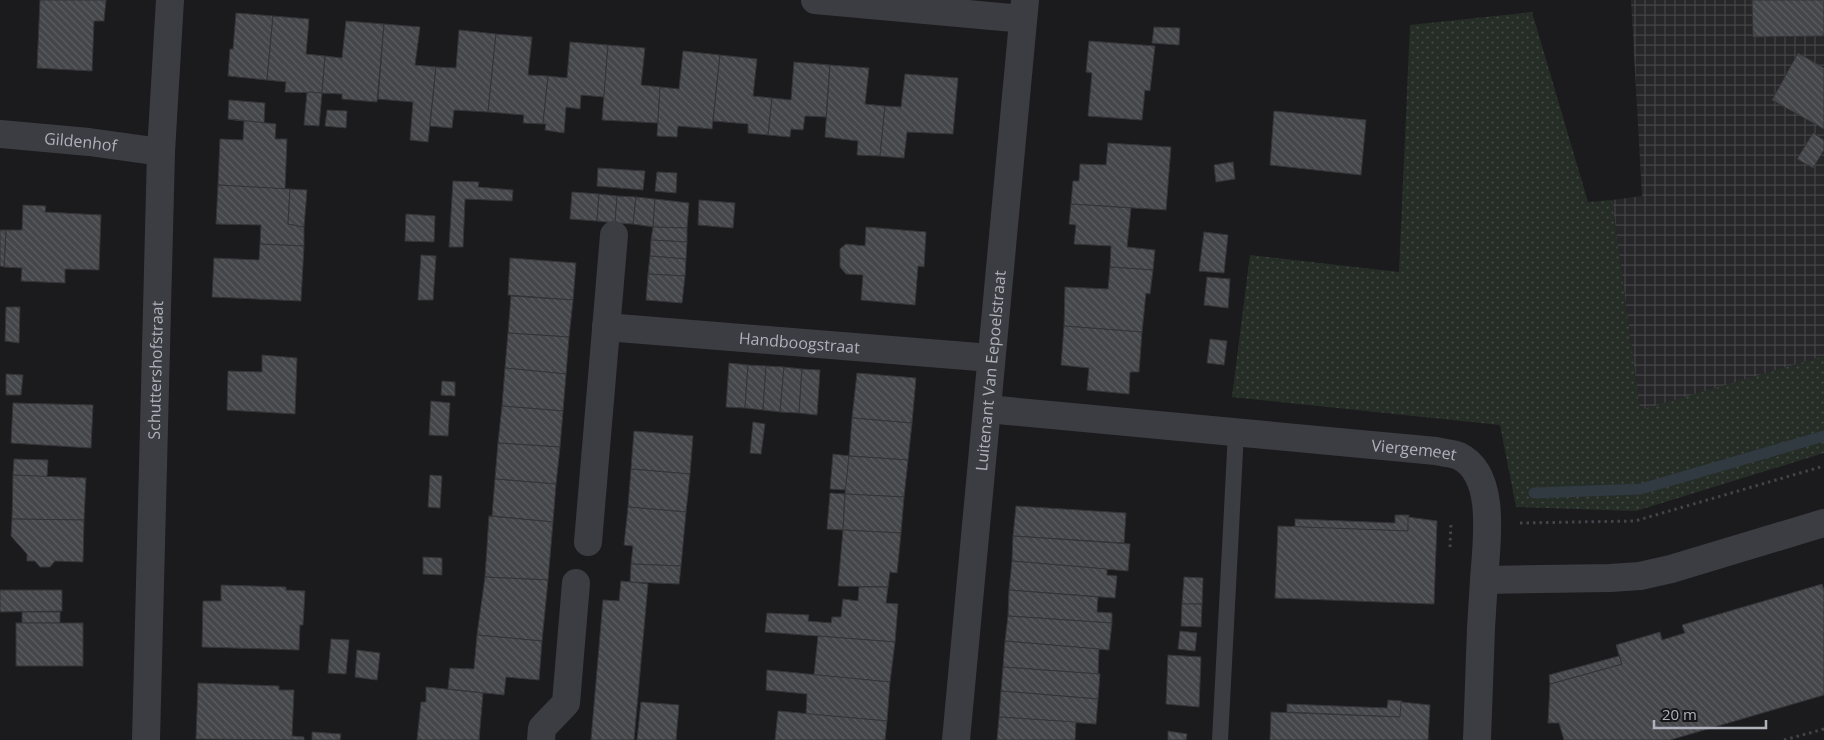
<svg xmlns="http://www.w3.org/2000/svg" width="1824" height="740" font-family="'Open Sans',sans-serif">
	<defs>
		<pattern id="industrial-grid" width="8" height="8" patternUnits="userSpaceOnUse" patternTransform="scale(1.25)"><rect width="8" height="8" fill="#27272a"/><path d="M0 4h8M4 0v8" fill="none" stroke="#444447"/></pattern>
		<pattern id="grass-dots" width="8" height="8" patternUnits="userSpaceOnUse" patternTransform="scale(1.25)"><rect width="8" height="8" fill="#252d26"/><path d="M2 2h.1M6 6h.1" fill="none" stroke="#424944" stroke-width="1.8" stroke-linecap="round"/></pattern>
		<pattern id="building-back-hatch" width="6" height="6" patternUnits="userSpaceOnUse" patternTransform="scale(1.25)"><rect width="6" height="6" fill="#45464a"/><path d="M-1 5l2 2M0 0l6 6M5-1l2 2" fill="none" stroke="#5d5e62"/></pattern>
	</defs>
	<rect width="100%" height="100%" fill="#1b1b1d"/>
	<polygon fill="url(#industrial-grid)" points="1631,0 1824,0 1824,356 1640,411 1612,200 1642,196"/>
	<polygon fill="url(#grass-dots)" points="1532,12 1588,202 1612,200 1640,410 1824,356 1824,453 1636,511 1516,507 1500,425 1232,397 1250,255 1399,272 1410,25"/>
	<g fill="none" stroke-linecap="round" stroke-linejoin="round">
		<polyline stroke="#313941" stroke-width="11" points="1534,493 1641,489 1824,436"/>
	</g>
	<g fill="url(#building-back-hatch)" stroke="#353539">
		<polygon points="40,0 106,0 104,21 94,21 92,71 37,68"/>
		<polygon points="1752,0 1824,0 1824,36 1753,37"/>
		<polygon points="236,13 273,16 267,80 228,76 230,49 233,49"/>
		<polygon points="273,16 309,19 306,54 325,56 322,93 285,92 286,82 267,80"/>
		<polygon points="346,21 384,24 377,102 342,99 342,94 322,93 325,56 342,58"/>
		<polygon points="384,24 420,27 415,65 436,67 428,142 410,140 413,102 378,99"/>
		<polygon points="1154,27 1180,28 1179,45 1152,43"/>
		<polygon points="459,30 496,34 488,112 454,110 452,128 430,126 436,67 456,68"/>
		<polygon points="496,34 532,37 528,75 548,76 543,124 523,123 524,115 488,112"/>
		<polygon points="1089,41 1155,46 1150,91 1145,90 1142,120 1088,116 1092,73 1086,72"/>
		<polygon points="570,42 608,45 604,97 581,95 580,109 566,107 564,133 545,130 546,124 543,124 548,76 567,78"/>
		<polygon points="608,45 645,48 641,85 660,87 658,123 602,120"/>
		<polygon points="683,51 720,55 712,129 678,126 677,137 657,136 660,87 679,89"/>
		<polygon points="1798,53 1824,68 1824,129 1772,100"/>
		<polygon points="720,55 757,59 753,96 772,98 768,135 748,133 748,124 713,121"/>
		<polygon points="794,62 830,65 826,117 805,116 803,130 791,129 790,137 768,135 772,98 791,100"/>
		<polygon points="830,65 869,68 865,104 885,106 880,156 857,155 858,141 825,137"/>
		<polygon points="905,74 958,78 953,134 907,132 904,158 880,156 885,106 901,107"/>
		<polygon points="307,92 322,93 319,126 304,125"/>
		<polygon points="229,100 265,103 264,123 228,119"/>
		<polygon points="327,110 347,111 346,128 325,126"/>
		<polygon points="1274,111 1366,120 1361,175 1270,165"/>
		<polygon points="228,119 276,124 275,139 287,139 285,189 218,185 220,139 243,140 244,121"/>
		<polygon points="1813,133 1824,140 1824,150 1813,168 1797,159"/>
		<polygon points="1108,143 1171,147 1166,210 1071,204 1073,181 1079,181 1080,164 1106,165"/>
		<polygon points="1233,162 1235,179 1216,182 1214,165"/>
		<polygon points="598,168 645,171 643,190 597,186"/>
		<polygon points="657,172 677,173 676,193 655,191"/>
		<polygon points="453,181 479,182 478,187 513,190 512,201 465,199 463,247 449,247"/>
		<polygon points="218,185 290,189 288,224 304,227 304,246 260,244 261,225 216,224"/>
		<polygon points="290,189 307,190 304,227 288,224"/>
		<polygon points="572,192 599,194 597,221 570,219"/>
		<polygon points="599,194 617,196 615,223 597,221"/>
		<polygon points="617,196 636,197 633,224 615,223"/>
		<polygon points="636,197 655,199 653,227 633,224"/>
		<polygon points="655,199 689,203 687,228 653,227"/>
		<polygon points="699,200 735,203 733,228 698,225"/>
		<polygon points="1071,204 1131,208 1127,247 1155,250 1153,270 1110,267 1111,246 1074,244 1076,225 1069,224"/>
		<polygon points="23,205 46,206 45,212 101,215 99,270 65,269 65,283 21,281 22,268 4,267 6,230 22,230"/>
		<polygon points="406,214 435,216 434,242 405,241"/>
		<polygon points="653,227 687,228 687,242 651,240"/>
		<polygon points="866,227 926,232 924,267 918,266 915,305 861,300 863,275 846,274 840,267 840,249 846,244 865,246"/>
		<polygon points="0,230 6,230 4,267 0,266"/>
		<polygon points="1204,232 1228,235 1224,273 1199,271"/>
		<polygon points="651,240 687,242 686,259 650,256"/>
		<polygon points="260,244 304,246 301,301 212,297 214,258 259,260"/>
		<polygon points="421,255 436,256 433,300 418,300"/>
		<polygon points="650,256 686,259 685,276 648,274"/>
		<polygon points="510,258 576,263 573,300 508,295"/>
		<polygon points="1110,267 1153,270 1150,294 1146,293 1142,332 1064,326 1065,287 1108,289"/>
		<polygon points="648,274 685,276 682,303 646,300"/>
		<polygon points="1207,277 1230,279 1228,308 1204,305"/>
		<polygon points="511,296 573,300 569,337 508,333"/>
		<polygon points="6,307 20,307 19,343 5,341"/>
		<polygon points="1064,326 1142,332 1139,372 1130,372 1129,394 1087,390 1089,368 1061,365"/>
		<polygon points="508,333 569,337 566,374 505,368"/>
		<polygon points="1210,339 1227,341 1224,365 1207,363"/>
		<polygon points="262,355 297,358 295,414 227,410 228,371 262,372"/>
		<polygon points="729,363 748,365 745,408 726,407"/>
		<polygon points="748,365 766,366 763,410 745,408"/>
		<polygon points="766,366 784,367 780,412 763,410"/>
		<polygon points="784,367 802,369 799,413 780,412"/>
		<polygon points="505,368 566,374 563,411 502,406"/>
		<polygon points="802,369 820,370 817,415 799,413"/>
		<polygon points="857,373 916,378 912,423 852,418"/>
		<polygon points="6,374 23,375 21,395 6,395"/>
		<polygon points="442,381 455,382 455,396 441,395"/>
		<polygon points="431,401 450,403 448,436 429,435"/>
		<polygon points="13,403 93,405 91,448 11,443"/>
		<polygon points="502,406 563,411 560,447 498,443"/>
		<polygon points="852,418 912,423 908,460 849,456"/>
		<polygon points="753,422 765,424 761,454 750,453"/>
		<polygon points="634,431 693,436 690,474 631,469"/>
		<polygon points="498,443 560,447 556,484 495,479"/>
		<polygon points="833,454 849,456 846,490 830,489"/>
		<polygon points="849,456 908,460 904,497 845,494"/>
		<polygon points="14,459 48,460 47,477 13,475"/>
		<polygon points="631,469 690,474 686,512 628,507"/>
		<polygon points="13,475 86,478 84,520 12,519"/>
		<polygon points="430,475 442,476 440,508 428,507"/>
		<polygon points="495,479 556,484 553,522 492,516"/>
		<polygon points="830,493 845,494 843,530 827,529"/>
		<polygon points="845,494 904,497 901,533 843,530"/>
		<polygon points="1016,506 1126,513 1124,543 1013,536"/>
		<polygon points="628,507 686,512 681,566 631,564 633,546 624,545"/>
		<polygon points="1395,515 1409,515 1408,531 1295,527 1295,519 1395,523"/>
		<polygon points="489,516 553,522 548,580 485,577"/>
		<polygon points="1408,517 1437,521 1434,604 1275,598 1278,526 1408,531"/>
		<polygon points="12,519 84,520 83,562 55,561 50,567 40,567 35,561 27,561 27,554 11,536"/>
		<polygon points="843,530 901,533 897,573 890,572 888,587 838,586"/>
		<polygon points="1013,536 1130,544 1128,571 1012,561"/>
		<polygon points="423,557 442,558 442,575 423,574"/>
		<polygon points="1012,561 1107,569 1107,575 1117,576 1115,598 1009,590"/>
		<polygon points="631,564 681,566 679,584 630,582"/>
		<polygon points="485,577 548,580 542,641 477,635"/>
		<polygon points="1184,577 1203,578 1202,604 1182,604"/>
		<polygon points="621,581 648,584 634,740 591,740 603,600 619,601"/>
		<polygon points="1822,584 1824,590 1824,695 1670,740 1564,740 1559,723 1548,723 1550,684 1622,664 1616,645 1660,632 1662,640 1685,633 1682,625"/>
		<polygon points="221,585 286,587 286,590 305,591 303,625 300,625 299,650 202,647 203,601 221,601"/>
		<polygon points="859,587 888,587 886,603 898,604 895,642 765,632 767,613 809,615 808,621 831,623 832,617 841,617 843,599 858,601"/>
		<polygon points="0,590 62,590 62,611 0,612"/>
		<polygon points="1009,590 1098,597 1097,612 1112,613 1112,623 1008,616"/>
		<polygon points="1182,604 1202,604 1201,627 1181,626"/>
		<rect x="22" y="612" width="38" height="11"/>
		<polygon points="1008,616 1112,623 1109,650 1005,641"/>
		<rect x="16" y="623" width="67" height="43"/>
		<polygon points="1180,631 1197,633 1195,651 1178,649"/>
		<polygon points="477,635 542,641 539,680 506,677 504,695 448,689 450,668 474,669"/>
		<polygon points="818,636 895,642 890,682 814,675"/>
		<polygon points="331,639 349,640 346,674 328,673"/>
		<polygon points="1005,641 1099,649 1098,674 1003,667"/>
		<polygon points="357,650 380,653 377,680 355,677"/>
		<polygon points="1168,655 1201,657 1199,707 1166,704"/>
		<polygon points="1619,656 1622,664 1550,684 1549,675"/>
		<polygon points="1003,667 1100,674 1098,699 1001,691"/>
		<polygon points="767,670 890,682 887,721 806,714 807,694 766,690"/>
		<polygon points="198,683 279,686 279,690 294,690 292,736 304,737 304,740 196,739"/>
		<polygon points="426,687 483,693 479,740 417,740 421,702 426,702"/>
		<polygon points="1001,691 1098,699 1096,724 999,717"/>
		<polygon points="1388,700 1402,701 1400,717 1287,712 1287,704 1387,708"/>
		<polygon points="641,702 679,705 676,740 637,740"/>
		<polygon points="1401,702 1430,705 1428,740 1270,740 1271,712 1400,717"/>
		<polygon points="778,711 887,721 885,740 775,740"/>
		<polygon points="999,717 1076,722 1075,740 997,740"/>
		<polygon points="1168,731 1187,734 1186,740 1168,740"/>
		<polygon points="312,732 341,734 340,740 312,740"/>
	</g>
	<g fill="none" stroke-linecap="round" stroke-linejoin="round">
		<g stroke="#424449" stroke-width="3" stroke-dasharray="2.5 4" stroke-linecap="butt">
			<polyline points="1520,523 1635,521 1824,466"/>
			<polyline points="1450,547 1451,523"/>
			<polyline points="1784,740 1824,729"/>
		</g>
		<polyline stroke="#3c3d42" stroke-width="16" points="1220,740 1236,432"/>
		<g stroke="#3c3d42" stroke-width="28">
			<polyline points="815,0 1023,19"/>
			<path id="s1" d="M0,134L89,142L161,152"/>
			<path id="s2" d="M606,327L991,358"/>
			<path id="s3" d="M987,409L1436,451C1443,453 1453,453 1459,456C1498,475 1486,545 1484,580L1610,578L1640,576L1671,569L1824,523"/>
			<polyline points="588,542 614,235"/>
			<path id="s4" d="M146,740L161,152L170,0"/>
			<polyline points="541,740 542,728 566,703 576,583"/>
			<path id="s5" d="M956,740L1025,0"/>
			<polyline points="1477,740 1481,628 1484,580"/>
		</g>
	</g>
	<g text-anchor="middle" dominant-baseline="central" stroke-width="4.5" stroke-linejoin="round" paint-order="stroke">
		<g font-size="16" fill="#afb2bc" stroke="#161618">
			<text stroke="none"><textPath href="#s1" startOffset="81">Gildenhof</textPath></text>
			<text stroke="none"><textPath href="#s2" startOffset="194">Handboogstraat</textPath></text>
			<text stroke="none"><textPath href="#s4" startOffset="370">Schuttershofstraat</textPath></text>
			<text stroke="none"><textPath href="#s5" startOffset="371">Luitenant Van Eepoelstraat</textPath></text>
			<text stroke="none"><textPath href="#s3" startOffset="429">Viergemeet</textPath></text>
		</g>
	</g>
	<path d="M1654 720v8h112v-8" fill="none" stroke="#afb2bc" stroke-width="2.5"/>
	<text x="1662" y="720" font-size="15" fill="#afb2bc" stroke="#161618" stroke-width="4" paint-order="stroke">20 m</text>
</svg>
